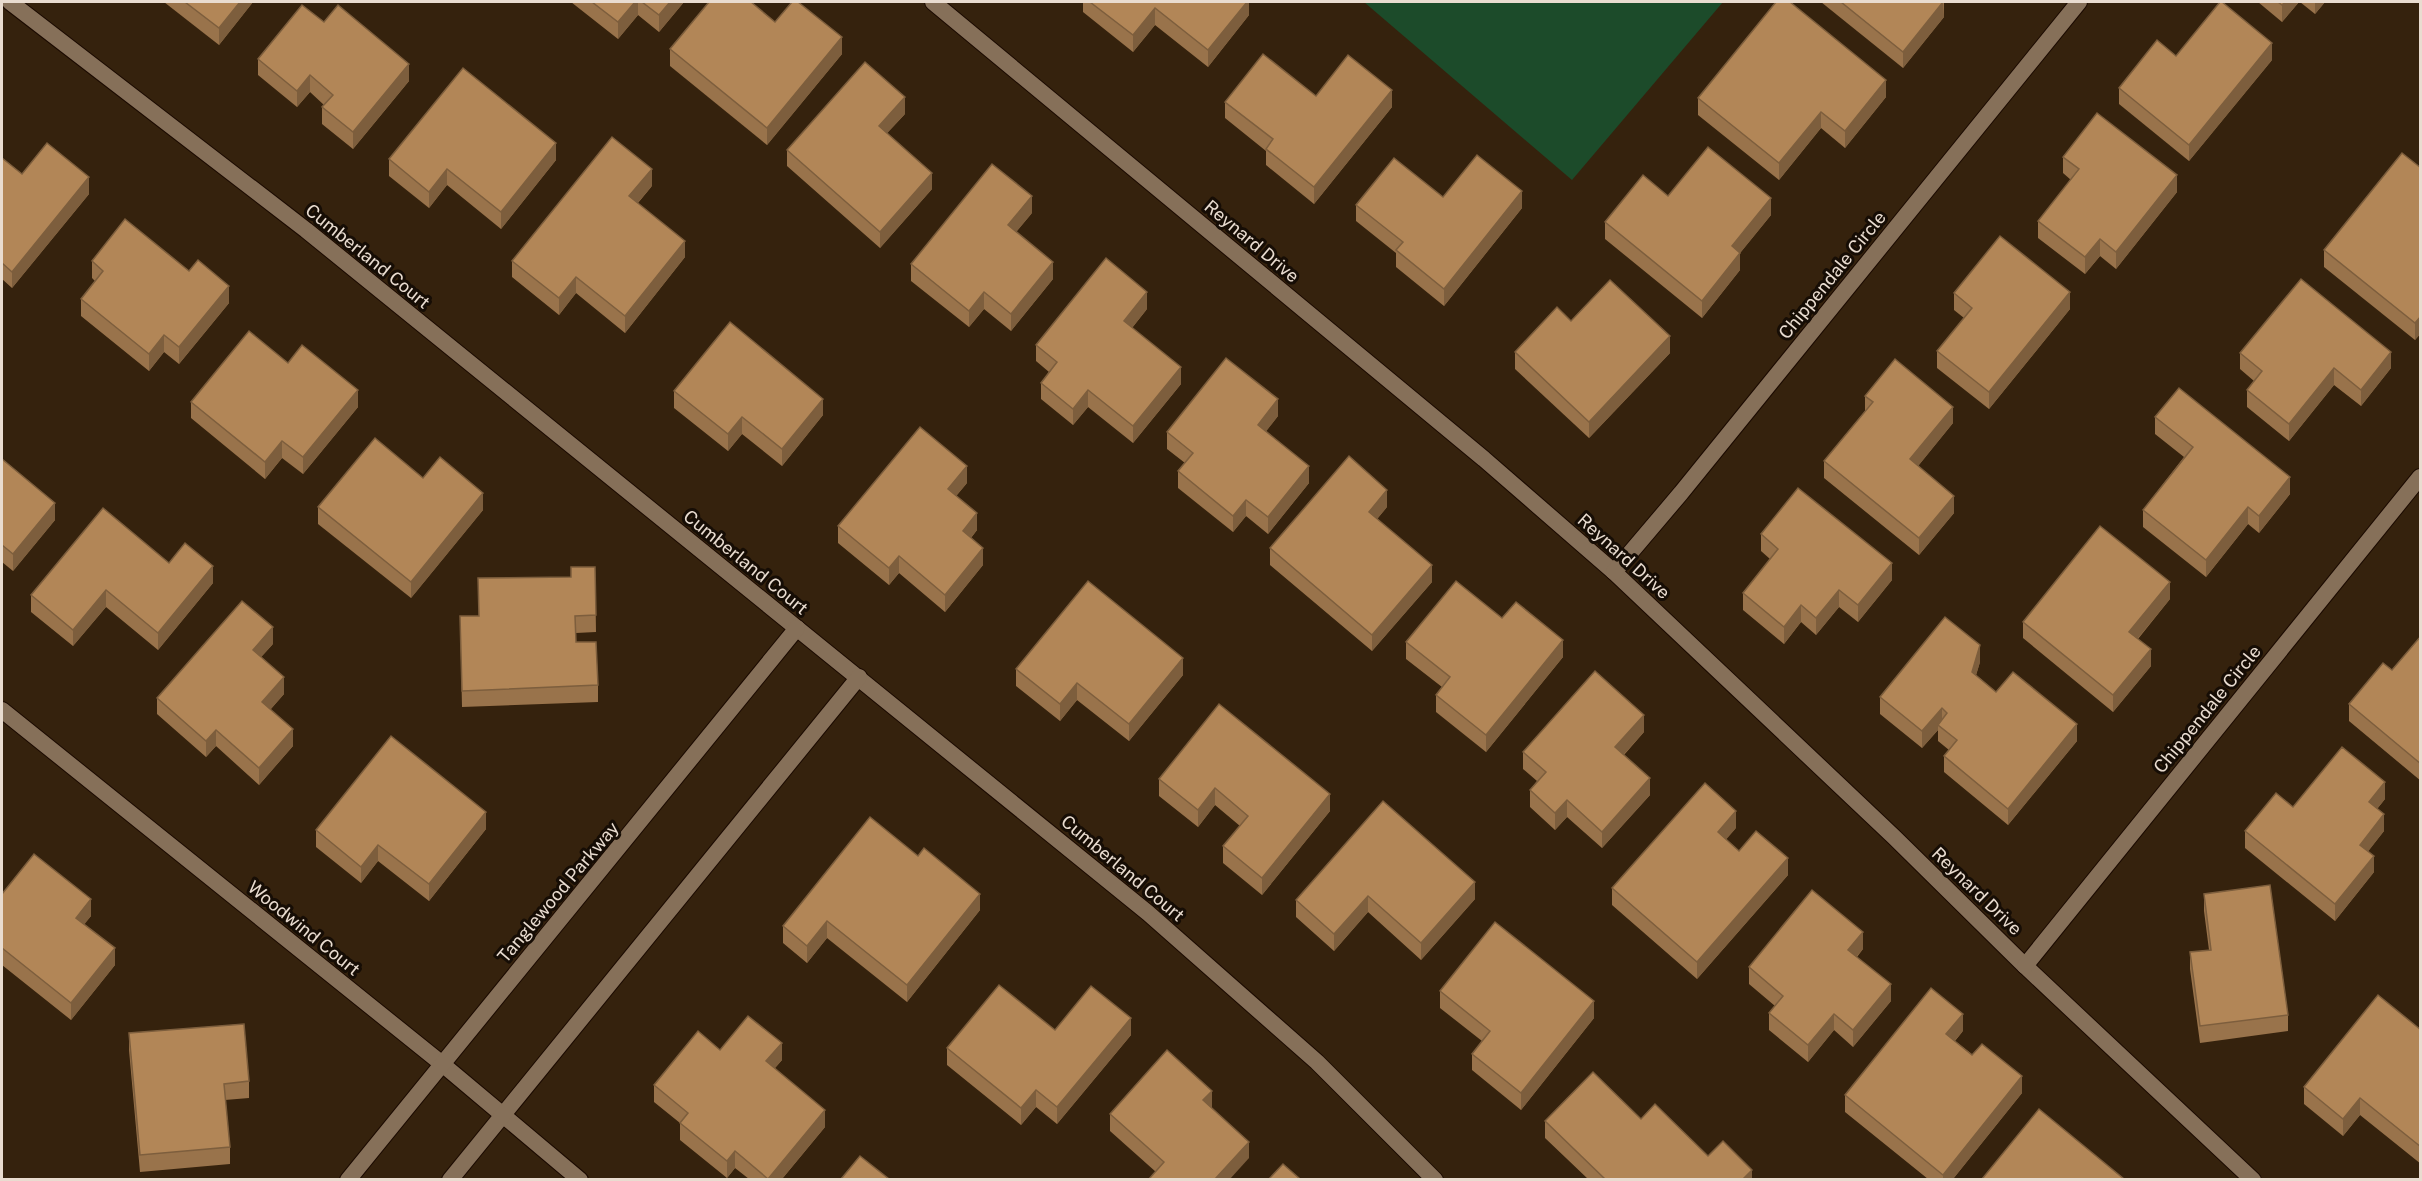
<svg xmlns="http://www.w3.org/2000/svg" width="2422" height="1181" font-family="'Public Sans',sans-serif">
	<rect width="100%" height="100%" fill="#35220d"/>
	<polygon fill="#1c4b2a" points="1364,2 1723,2 1572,180"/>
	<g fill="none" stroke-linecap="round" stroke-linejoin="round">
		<g stroke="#1b0a00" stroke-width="18">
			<g id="minor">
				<polyline points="10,2 306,230 1148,913 1317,1062 1435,1180"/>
				<polyline points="933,2 1484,459 1614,572 1894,837 2025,966 2253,1180"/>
				<polyline points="1614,572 1681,493 2079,2"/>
				<polyline points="2,710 441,1063 580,1180"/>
				<polyline points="2025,966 2420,477"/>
				<polyline points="348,1180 797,628"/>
				<polyline points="450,1180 859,677"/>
			</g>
		</g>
		<use href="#minor" stroke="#867059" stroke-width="16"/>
	</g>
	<g fill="#99734b">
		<polygon points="164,2 253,2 219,45"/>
		<polygon points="571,2 684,2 659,32 638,15 618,39"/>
		<polygon points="1083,2 1249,2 1249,15 1208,67 1155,25 1133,52 1083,12"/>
		<polygon points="1821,2 1944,2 1944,17 1903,68"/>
		<polygon points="2258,2 2299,2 2282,22"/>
		<polygon points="2300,2 2325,2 2315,14"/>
		<polygon points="324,22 409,81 353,149 322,124 322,107 324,105 310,92 297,107 258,75 258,59"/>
		<polygon points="775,22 842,54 767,145 670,66 670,49"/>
		<polygon points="2272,60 2189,161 2119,104 2119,88"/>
		<polygon points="1316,96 1392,107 1314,204 1266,165 1266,151 1225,118 1225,102"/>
		<polygon points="1886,97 1845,148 1821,128 1779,180 1698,115 1698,98"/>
		<polygon points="905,114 887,133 932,189 880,248 787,166 787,150"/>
		<polygon points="2063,157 2177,192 2116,269 2100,256 2085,274 2038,238 2038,221 2071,180 2063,173"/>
		<polygon points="2,158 22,174 89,194 12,288 2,279"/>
		<polygon points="389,159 556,160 501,229 447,185 429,208 389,176"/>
		<polygon points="2421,168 2421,333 2415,340 2324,267 2324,250"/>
		<polygon points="652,186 638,203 685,257 625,333 576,293 559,315 512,277 512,261"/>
		<polygon points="1668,196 1771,215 1740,253 1740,270 1702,318 1605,239 1605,222"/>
		<polygon points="1443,197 1522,208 1444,306 1396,267 1396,253 1356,221 1356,205"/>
		<polygon points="1032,213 1016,232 1053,279 1011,331 984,309 969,327 911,281 911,264"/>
		<polygon points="92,261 229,303 179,364 164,352 149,371 81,316 81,299 95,281 92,278"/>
		<polygon points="1954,293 2070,309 1989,409 1937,368 1937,351 1964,318 1954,310"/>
		<polygon points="1147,309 1132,328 1181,384 1133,443 1088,407 1073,425 1041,399 1041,383 1049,372 1036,361 1036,345"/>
		<polygon points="1571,321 1670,353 1589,438 1515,369 1515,352"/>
		<polygon points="2240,353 2391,368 2361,406 2334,385 2289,441 2247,407 2247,390 2254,381 2240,369"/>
		<polygon points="288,363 358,407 303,474 282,458 265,479 191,418 191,402"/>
		<polygon points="674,391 823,415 782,466 742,434 728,451 674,408"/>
		<polygon points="1865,396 1953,423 1918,466 1954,513 1919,555 1824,478 1824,461 1865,411"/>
		<polygon points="1278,416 1266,431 1309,483 1268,534 1246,516 1233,532 1178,488 1178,471 1185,463 1167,449 1167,432"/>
		<polygon points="2155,417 2290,494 2259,533 2248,524 2206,577 2143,527 2143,510 2184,457 2155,434"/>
		<polygon points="2,459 55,520 13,571 2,562"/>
		<polygon points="423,478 483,510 411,598 318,524 318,507"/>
		<polygon points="967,483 956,496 977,530 971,538 983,565 945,612 899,573 889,585 838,543 838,526"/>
		<polygon points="1387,507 1377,519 1432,582 1372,651 1270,565 1270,548"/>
		<polygon points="1761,534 1892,580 1858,622 1839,607 1816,635 1801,622 1784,644 1743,610 1743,593 1770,559 1761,551"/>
		<polygon points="169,563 213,583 158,650 106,607 73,646 31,612 31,595"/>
		<polygon points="595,567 596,632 576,633 576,642 598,685 598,702 462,707 460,616 479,616"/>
		<polygon points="2170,599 2138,639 2151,666 2113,712 2023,638 2023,622"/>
		<polygon points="1502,618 1563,657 1486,752 1436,712 1436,695 1442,687 1406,659 1406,642"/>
		<polygon points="2421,636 2421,781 2349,721 2349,704 2392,670"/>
		<polygon points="273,644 261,657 284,694 270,710 293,746 259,785 216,746 206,757 157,714 157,698"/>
		<polygon points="1980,662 1976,675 1996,692 2077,741 2008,825 1944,772 1944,756 1949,750 1938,741 1938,730 1922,748 1880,714 1880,697"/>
		<polygon points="1016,669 1183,675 1129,741 1077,700 1060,721 1016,686"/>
		<polygon points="1219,704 1330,811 1262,895 1223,863 1223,846 1240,826 1215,805 1198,827 1159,796 1159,779"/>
		<polygon points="1644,732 1624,755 1650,795 1602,848 1567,817 1555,830 1530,807 1530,790 1537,781 1523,769 1523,752"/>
		<polygon points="2385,799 2377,809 2384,831 2368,851 2374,872 2335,921 2245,848 2245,831 2293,807"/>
		<polygon points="1383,801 1475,899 1421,960 1368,912 1334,951 1296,917 1296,900"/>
		<polygon points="870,817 980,910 907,1002 827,938 807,963 783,943 783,926"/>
		<polygon points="1736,828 1726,839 1739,851 1788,875 1697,979 1612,905 1612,888"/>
		<polygon points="486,829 429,901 378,861 361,883 316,847 316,830"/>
		<polygon points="2,894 91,916 84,924 115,965 71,1020 2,965"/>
		<polygon points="2204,894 2288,1015 2288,1031 2200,1043 2190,969 2190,952 2209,950 2204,911"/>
		<polygon points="1863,949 1857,957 1891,1001 1853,1047 1834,1030 1808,1062 1769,1030 1769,1013 1775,1006 1749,984 1749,967"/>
		<polygon points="1440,991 1594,1018 1521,1110 1472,1070 1472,1054 1482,1041 1440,1008"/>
		<polygon points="1055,1030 1131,1035 1057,1124 1036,1107 1021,1125 947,1065 947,1048"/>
		<polygon points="2421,1030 2421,1164 2360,1115 2343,1136 2304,1104 2304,1087"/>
		<polygon points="1963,1031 1955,1041 2022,1093 1953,1179 1928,1179 1845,1112 1845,1095"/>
		<polygon points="129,1033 249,1081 249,1098 225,1100 230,1147 230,1164 140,1172 129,1050"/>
		<polygon points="720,1050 782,1060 775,1068 825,1127 782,1179 749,1179 735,1168 727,1178 680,1140 680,1123 654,1102 654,1085"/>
		<polygon points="1212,1108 1249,1158 1156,1172 1110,1131 1110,1114"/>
		<polygon points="1641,1119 1708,1156 1752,1179 1588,1179 1545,1138 1545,1121"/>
	</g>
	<g fill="#7d5e3d">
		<polygon points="240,2 253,2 219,45 219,28"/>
		<polygon points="635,2 638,2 638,15 618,39 618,22"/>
		<polygon points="670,2 684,2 659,32 659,15"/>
		<polygon points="1247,2 1249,2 1249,15 1208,67 1208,50"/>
		<polygon points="1943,2 1944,17 1903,68 1903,52"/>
		<polygon points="2285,2 2299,2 2282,22 2282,5"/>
		<polygon points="2315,2 2325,2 2315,14"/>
		<polygon points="1155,8 1155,25 1133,52 1133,35"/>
		<polygon points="842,37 842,54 767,145 767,128"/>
		<polygon points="2272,43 2272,60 2189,161 2189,145"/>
		<polygon points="409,64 409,81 353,149 353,132"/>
		<polygon points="310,75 310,92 297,107 297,91"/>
		<polygon points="1886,80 1886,97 1845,148 1845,131"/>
		<polygon points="1392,90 1392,107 1314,204 1314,187"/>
		<polygon points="905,97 905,114 879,142 879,126"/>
		<polygon points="1821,112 1821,128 1779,180 1779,163"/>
		<polygon points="556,143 556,160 501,229 501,212"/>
		<polygon points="447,169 447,185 429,208 429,192"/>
		<polygon points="652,169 652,186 629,213 629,196"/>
		<polygon points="932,173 932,189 880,248 880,232"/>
		<polygon points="2177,175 2177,192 2116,269 2116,252"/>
		<polygon points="89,177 89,194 12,288 12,272"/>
		<polygon points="1522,191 1522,208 1444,306 1444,289"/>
		<polygon points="1032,196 1032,213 1008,242 1008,225"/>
		<polygon points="1771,198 1771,215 1732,263 1732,246"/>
		<polygon points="2100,239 2100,256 2085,274 2085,257"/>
		<polygon points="685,241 685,257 625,333 625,316"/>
		<polygon points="1740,253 1740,270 1702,318 1702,301"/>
		<polygon points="1053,262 1053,279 1011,331 1011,314"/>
		<polygon points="576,277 576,293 559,315 559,298"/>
		<polygon points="229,286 229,303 179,364 179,347"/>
		<polygon points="984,292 984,309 969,327 969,311"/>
		<polygon points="1147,292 1147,309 1124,338 1124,321"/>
		<polygon points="2070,292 2070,309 1989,409 1989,392"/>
		<polygon points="2421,316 2421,333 2415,340 2415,323"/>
		<polygon points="164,335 164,352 149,371 149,354"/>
		<polygon points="1670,336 1670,353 1589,438 1589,422"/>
		<polygon points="2391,352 2391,368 2361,406 2361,390"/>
		<polygon points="1181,367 1181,384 1133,443 1133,426"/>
		<polygon points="2334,368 2334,385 2289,441 2289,424"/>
		<polygon points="358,390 358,407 303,474 303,457"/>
		<polygon points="1088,390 1088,407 1073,425 1073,409"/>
		<polygon points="823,399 823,415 782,466 782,449"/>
		<polygon points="1278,399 1278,416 1258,442 1258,425"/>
		<polygon points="1953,407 1953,423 1910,476 1910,459"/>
		<polygon points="742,417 742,434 728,451 728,434"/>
		<polygon points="282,441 282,458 265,479 265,462"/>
		<polygon points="967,466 967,483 948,506 948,489"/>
		<polygon points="1309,466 1309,483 1268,534 1268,517"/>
		<polygon points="2290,477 2290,494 2259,533 2259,516"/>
		<polygon points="1387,490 1387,507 1369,529 1369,512"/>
		<polygon points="483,493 483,510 411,598 411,582"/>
		<polygon points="1954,496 1954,513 1919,555 1919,538"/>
		<polygon points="1246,500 1246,516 1233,532 1233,516"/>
		<polygon points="55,503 55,520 13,571 13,554"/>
		<polygon points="2248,507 2248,524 2206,577 2206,560"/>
		<polygon points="977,513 977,530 963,548 963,531"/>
		<polygon points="983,548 983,565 945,612 945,595"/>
		<polygon points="899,556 899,573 889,585 889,568"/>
		<polygon points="1892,563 1892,580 1858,622 1858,605"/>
		<polygon points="1432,565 1432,582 1372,651 1372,635"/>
		<polygon points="213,566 213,583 158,650 158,633"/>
		<polygon points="2170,582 2170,599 2129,649 2129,632"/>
		<polygon points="106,590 106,607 73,646 73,630"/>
		<polygon points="1839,590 1839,607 1816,635 1816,618"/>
		<polygon points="1801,605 1801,622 1784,644 1784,627"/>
		<polygon points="273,627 273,644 253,666 253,650"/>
		<polygon points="1563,640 1563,657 1486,752 1486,735"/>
		<polygon points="1980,645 1980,662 1972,689 1972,672"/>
		<polygon points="2151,649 2151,666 2113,712 2113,695"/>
		<polygon points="1183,658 1183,675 1129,741 1129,724"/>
		<polygon points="284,677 284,694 262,719 262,702"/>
		<polygon points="1077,683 1077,700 1060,721 1060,704"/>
		<polygon points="1942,708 1942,725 1938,725 1938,730 1922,748 1922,731"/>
		<polygon points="1644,715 1644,732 1615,764 1615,747"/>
		<polygon points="2077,724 2077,741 2008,825 2008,809"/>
		<polygon points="293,729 293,746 259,785 259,768"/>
		<polygon points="216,730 216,746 206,757 206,741"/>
		<polygon points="1650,778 1650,795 1602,848 1602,832"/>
		<polygon points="2385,782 2385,799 2369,819 2369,802"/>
		<polygon points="1215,788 1215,805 1198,827 1198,810"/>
		<polygon points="1330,794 1330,811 1262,895 1262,878"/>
		<polygon points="1567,800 1567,817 1555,830 1555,813"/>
		<polygon points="1736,811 1736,828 1718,849 1718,832"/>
		<polygon points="486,812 486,829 429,901 429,884"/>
		<polygon points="2384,814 2384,831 2360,862 2360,845"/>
		<polygon points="378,845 378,861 361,883 361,867"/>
		<polygon points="2374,856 2374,872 2335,921 2335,904"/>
		<polygon points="1788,858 1788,875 1697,979 1697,962"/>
		<polygon points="1475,882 1475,899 1421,960 1421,943"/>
		<polygon points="980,894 980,910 907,1002 907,985"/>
		<polygon points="1368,896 1368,912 1334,951 1334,934"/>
		<polygon points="91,899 91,916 76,935 76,918"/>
		<polygon points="827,921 827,938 807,963 807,946"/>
		<polygon points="1863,932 1863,949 1848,966 1848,950"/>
		<polygon points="115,948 115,965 71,1020 71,1003"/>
		<polygon points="1891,984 1891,1001 1853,1047 1853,1030"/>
		<polygon points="1594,1001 1594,1018 1521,1110 1521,1093"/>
		<polygon points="1834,1014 1834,1030 1808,1062 1808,1045"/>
		<polygon points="1963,1014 1963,1031 1946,1051 1946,1034"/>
		<polygon points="1131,1018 1131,1035 1057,1124 1057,1107"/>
		<polygon points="782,1043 782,1060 766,1078 766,1061"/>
		<polygon points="2022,1076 2022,1093 1953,1179 1943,1179 1943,1175"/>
		<polygon points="1036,1090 1036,1107 1021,1125 1021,1108"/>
		<polygon points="1212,1091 1212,1108 1203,1117 1203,1100"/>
		<polygon points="2360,1098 2360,1115 2343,1136 2343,1119"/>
		<polygon points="825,1110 825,1127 782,1179 768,1179"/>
		<polygon points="1249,1142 1249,1158 1230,1179 1215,1179"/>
		<polygon points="735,1151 735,1168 727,1178 727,1161"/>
		<polygon points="1752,1170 1752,1179 1743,1179"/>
	</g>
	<g fill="#b28657" stroke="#7d5e3d" stroke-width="1.5">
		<polygon points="185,2 240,2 219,28"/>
		<polygon points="592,2 635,2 618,22"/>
		<polygon points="642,2 670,2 659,15"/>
		<polygon points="709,2 751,2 775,22 792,2 798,2 842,37 767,128 670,49"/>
		<polygon points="1090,2 1247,2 1208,50 1155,8 1133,35"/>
		<polygon points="1776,2 1790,2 1886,80 1845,131 1821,112 1779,163 1698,98"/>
		<polygon points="1841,2 1943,2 1903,52"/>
		<polygon points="2220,2 2222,2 2272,43 2189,145 2119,88 2157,40 2176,56"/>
		<polygon points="2278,2 2285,2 2282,5"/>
		<polygon points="302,5 324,22 338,5 409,64 353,132 322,107 333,95 310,75 297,91 258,59"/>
		<polygon points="1263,54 1316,96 1348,55 1392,90 1314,187 1266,149 1273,139 1225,102"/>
		<polygon points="865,62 905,97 879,126 932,173 880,232 787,150"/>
		<polygon points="463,68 556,143 501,212 447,169 429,192 389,159"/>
		<polygon points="2097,113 2177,175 2116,252 2100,239 2085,257 2038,221 2079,169 2063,157"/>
		<polygon points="612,137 652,169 629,196 685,241 625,316 576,277 559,298 512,261"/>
		<polygon points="47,143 89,177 12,272 2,263 2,158 22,174"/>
		<polygon points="1708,147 1771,198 1732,246 1740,253 1702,301 1605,222 1643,175 1668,196"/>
		<polygon points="2402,153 2421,168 2421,316 2415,323 2324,250"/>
		<polygon points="1477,155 1522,191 1444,289 1396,250 1403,242 1356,205 1394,158 1443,197"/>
		<polygon points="992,164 1032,196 1008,225 1053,262 1011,314 984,292 969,311 911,264"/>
		<polygon points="125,219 189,271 198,260 229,286 179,347 164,335 149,354 81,299 103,271 92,261"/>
		<polygon points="2000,236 2070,292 1989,392 1937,351 1972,308 1954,293"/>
		<polygon points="1106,258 1147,292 1124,321 1181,367 1133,426 1088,390 1073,409 1041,383 1057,362 1036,345"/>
		<polygon points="2301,279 2391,352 2361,390 2334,368 2289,424 2247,390 2262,371 2240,353"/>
		<polygon points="1610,280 1670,336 1589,422 1515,352 1557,307 1571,321"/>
		<polygon points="730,322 823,399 782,449 742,417 728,434 674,391"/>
		<polygon points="249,331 288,363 302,345 358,390 303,457 282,441 265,462 191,402"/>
		<polygon points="1226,358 1278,399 1258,425 1309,466 1268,517 1246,500 1233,516 1178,471 1193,453 1167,432"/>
		<polygon points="1895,359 1953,407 1910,459 1954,496 1919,538 1824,461 1873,402 1865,396"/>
		<polygon points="2179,388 2290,477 2259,516 2248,507 2206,560 2143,510 2193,447 2155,417"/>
		<polygon points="920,427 967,466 948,489 977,513 963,531 983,548 945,595 899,556 889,568 838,526"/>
		<polygon points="375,438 423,478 440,457 483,493 411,582 318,507"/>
		<polygon points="1349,456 1387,490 1369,512 1432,565 1372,635 1270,548"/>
		<polygon points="2,459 55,503 13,554 2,545"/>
		<polygon points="1798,488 1892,563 1858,605 1839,590 1816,618 1801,605 1784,627 1743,593 1778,549 1761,534"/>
		<polygon points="103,508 169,563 185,543 213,566 158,633 106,590 73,630 31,595"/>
		<polygon points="2100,526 2170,582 2129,632 2151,649 2113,695 2023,622"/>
		<polygon points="571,567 595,567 596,615 575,616 576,642 596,642 598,685 462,691 460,616 479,616 478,578 571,577"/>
		<polygon points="1088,581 1183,658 1129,724 1077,683 1060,704 1016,669"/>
		<polygon points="1456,581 1502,618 1516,602 1563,640 1486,735 1436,695 1450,677 1406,642"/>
		<polygon points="242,601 273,627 253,650 284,677 262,702 293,729 259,768 216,730 206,741 157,698"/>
		<polygon points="1945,617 1980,645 1972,672 1996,692 2013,672 2077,724 2008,809 1944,756 1957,740 1938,725 1947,713 1942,708 1922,731 1880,697"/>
		<polygon points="2421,636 2421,764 2349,704 2383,663 2392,670"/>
		<polygon points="1595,671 1644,715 1615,747 1650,778 1602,832 1567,800 1555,813 1530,790 1546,772 1523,752"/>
		<polygon points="1219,704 1330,794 1262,878 1223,846 1248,816 1215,788 1198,810 1159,779"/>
		<polygon points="391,736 486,812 429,884 378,845 361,867 316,830"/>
		<polygon points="2342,747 2385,782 2369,802 2384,814 2360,845 2374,856 2335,904 2245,831 2276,793 2293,807"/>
		<polygon points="1705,783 1736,811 1718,832 1739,851 1756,831 1788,858 1697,962 1612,888"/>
		<polygon points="1383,801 1475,882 1421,943 1368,896 1334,934 1296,900"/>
		<polygon points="870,817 918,856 924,848 980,894 907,985 827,921 807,946 783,926"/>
		<polygon points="34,854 91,899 76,918 115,948 71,1003 2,948 2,894"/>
		<polygon points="2270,885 2288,1015 2200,1026 2190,952 2211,950 2204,894"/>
		<polygon points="1812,890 1863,932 1848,950 1891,984 1853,1030 1834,1014 1808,1045 1769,1013 1783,996 1749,967"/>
		<polygon points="1495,922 1594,1001 1521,1093 1472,1054 1490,1031 1440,991"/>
		<polygon points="999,985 1055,1030 1091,986 1131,1018 1057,1107 1036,1090 1021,1108 947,1048"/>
		<polygon points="1931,988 1963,1014 1946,1034 1972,1055 1982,1044 2022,1076 1943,1175 1845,1095"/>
		<polygon points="2378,995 2421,1030 2421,1147 2360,1098 2343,1119 2304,1087"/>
		<polygon points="748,1016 782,1043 766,1061 825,1110 768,1179 735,1151 727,1161 680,1123 688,1113 654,1085 698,1031 720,1050"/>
		<polygon points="244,1024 249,1081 224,1084 230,1147 140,1155 129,1033"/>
		<polygon points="1167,1050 1212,1091 1203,1100 1249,1142 1215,1179 1149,1179 1164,1162 1110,1114"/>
		<polygon points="1593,1072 1641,1119 1655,1104 1708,1156 1723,1141 1752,1170 1743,1179 1605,1179 1545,1121"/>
		<polygon points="2039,1109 2124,1179 1982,1179"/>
		<polygon points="860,1156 889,1179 841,1179"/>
		<polygon points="1283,1164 1300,1179 1269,1179"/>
	</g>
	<g text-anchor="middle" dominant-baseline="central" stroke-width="6" stroke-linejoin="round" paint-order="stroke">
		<g font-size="18" fill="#e9dcd0" stroke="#160d05">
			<text transform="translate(1252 241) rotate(40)">Reynard Drive</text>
			<text transform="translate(368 256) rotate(39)">Cumberland Court</text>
			<text transform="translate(1832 275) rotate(-51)">Chippendale Circle</text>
			<text transform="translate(1624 556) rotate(42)">Reynard Drive</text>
			<text transform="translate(746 562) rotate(39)">Cumberland Court</text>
			<text transform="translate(2207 709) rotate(-51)">Chippendale Circle</text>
			<text transform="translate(1123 868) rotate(40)">Cumberland Court</text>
			<text transform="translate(1977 891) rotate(44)">Reynard Drive</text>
			<text transform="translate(558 892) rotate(-50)">Tanglewood Parkway</text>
			<text transform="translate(304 928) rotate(39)">Woodwind Court</text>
		</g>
	</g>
	<rect width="2422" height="1181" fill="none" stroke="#e9dcd0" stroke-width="6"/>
</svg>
